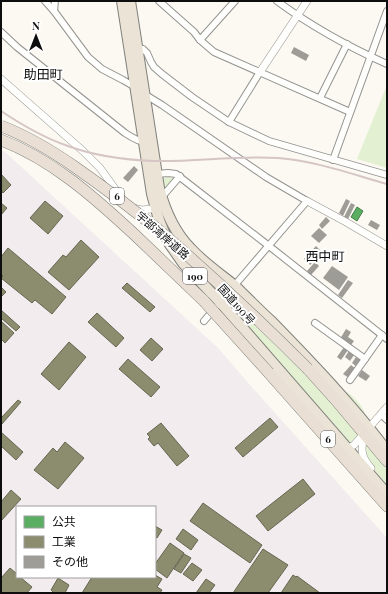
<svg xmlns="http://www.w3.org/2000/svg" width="388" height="594" font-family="'Playfair Display','Noto Sans JP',serif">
	<rect width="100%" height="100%" fill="#fbf9f1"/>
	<path fill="#f2ecee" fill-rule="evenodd" d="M1,150L5,152L218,348L250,385L387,538V593H1ZM17,507H155V577H17Z"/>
	<g fill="#e4f0d2">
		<polygon points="387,85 387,168 357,159"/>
		<polygon points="168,177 173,178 174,180 166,191 164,189 162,179"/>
		<polygon points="234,302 277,342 358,430 357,437 350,444 348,444 230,307"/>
		<path d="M347,392C355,398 362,405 365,414L361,411L346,393Z"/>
		<polygon points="365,439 387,465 387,485 368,462 364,451"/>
	</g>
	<polygon fill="#5aae61" stroke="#437e48" points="357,207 363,211 357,221 351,217"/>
	<g fill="#8c8c6e" stroke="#666651">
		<polygon points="1,174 11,185 3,193 1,190"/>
		<polygon points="45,201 63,216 48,234 30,218"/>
		<polygon points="1,203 7,208 1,215"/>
		<polygon points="81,240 99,257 69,290 48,272 63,255 66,257"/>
		<polygon points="8,248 66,297 52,314 35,300 32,303 1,278 3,276 1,274 1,257"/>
		<polygon points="127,283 155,307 150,312 122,288"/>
		<polygon points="1,287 6,292 1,297"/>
		<polygon points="1,310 20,327 16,331 1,318"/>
		<polygon points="97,313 124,338 116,347 88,322"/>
		<polygon points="1,321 14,333 5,343 1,339"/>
		<polygon points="151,338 163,349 152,361 140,350"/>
		<polygon points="69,342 86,357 59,390 41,374"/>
		<polygon points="128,359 160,387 151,397 119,369"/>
		<polygon points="18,400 21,402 2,424 1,423 1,418"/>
		<polygon points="270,418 278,427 243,457 235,448"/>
		<polygon points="161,423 189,456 177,466 158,443 154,446 148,439 150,437 147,434"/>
		<polygon points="1,432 23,452 16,460 1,446"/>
		<polygon points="65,442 84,458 58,489 34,470 53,448 57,452"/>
		<polygon points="303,479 315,494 268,531 256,516"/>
		<polygon points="11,490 21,499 1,521 1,502"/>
		<polygon points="203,503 262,545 250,563 190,521"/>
		<polygon points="155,526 162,530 157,538 155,537"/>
		<polygon points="183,529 198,540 191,550 176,539"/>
		<polygon points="170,543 184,553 167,578 155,569 155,564"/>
		<polygon points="263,549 288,565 268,593 233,593"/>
		<polygon points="184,554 191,558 181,573 174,569"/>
		<polygon points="192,563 202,570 193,581 183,574"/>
		<polygon points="10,568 17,574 17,577 20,577 32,587 27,593 1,593 1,578"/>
		<polygon points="155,575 162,579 157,587 162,590 160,593 82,593 92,577 155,577"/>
		<polygon points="293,575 296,577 297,576 320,593 281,593"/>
		<polygon points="58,578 69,585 65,593 52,593 53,592 51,590"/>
		<polygon points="206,579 215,585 209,593 196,593"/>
	</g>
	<g fill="#9e9c97">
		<polygon points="294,47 309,55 306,61 291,53"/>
		<polygon points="134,166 138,170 128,182 123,178"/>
		<polygon points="346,199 350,201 343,216 339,213"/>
		<polygon points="351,203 355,205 348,219 344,217"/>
		<polygon points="326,217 330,221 322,229 319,225"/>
		<polygon points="371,220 380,225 377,230 368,225"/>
		<polygon points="319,228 327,235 319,243 311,236"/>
		<polygon points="316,246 322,252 310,265 304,259"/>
		<polygon points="315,262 319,266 311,275 307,271"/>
		<polygon points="332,266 348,277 339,290 323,278"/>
		<polygon points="348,280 353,283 342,298 338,295"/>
		<polygon points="346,329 351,332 348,337 354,341 351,345 340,339"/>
		<polygon points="344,347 348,350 341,360 337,357"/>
		<polygon points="349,351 354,355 350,361 345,357"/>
		<polygon points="356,357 362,361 357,367 352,363"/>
		<polygon points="351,365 356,369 349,378 343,374"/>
		<polygon points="362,370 370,376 366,381 358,376"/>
	</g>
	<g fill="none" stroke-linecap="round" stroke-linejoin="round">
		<g stroke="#949390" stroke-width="8">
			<g id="minor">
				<polyline points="45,1 54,11 88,57 102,69 123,80 137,88"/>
				<polyline points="159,1 194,32 200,40 214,52 350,112"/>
				<path d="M277,1C311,26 349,47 387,64"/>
				<polyline points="54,11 55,1"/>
				<path d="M1,32L17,47L125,133C131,137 139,142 146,142"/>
				<polyline points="200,40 235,1"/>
				<polyline points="137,48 143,49 147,53 151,62 154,67 162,74 192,97 229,122 269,141 387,175"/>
				<polyline points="144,94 162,105 266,177 307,201 204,321"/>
				<polyline points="320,98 347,44"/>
				<polyline points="229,122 260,72"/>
				<polyline points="333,160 387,11"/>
				<polyline points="157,174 168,173 176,174 269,246 387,339"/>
				<polyline points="161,198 180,176"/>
				<polyline points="315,323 365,359"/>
				<polyline points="350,380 382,335"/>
				<polyline points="381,414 387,420"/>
			</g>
		</g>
		<g stroke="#949390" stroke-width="8">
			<g id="tertiary">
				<polyline points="260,72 307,1"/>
				<polyline points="1,79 83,151 100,168 121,197"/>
				<polyline points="307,201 346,222 387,246"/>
				<polyline points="133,208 142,210 160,208"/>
				<path d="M364,434C361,449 360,456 371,468"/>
				<polyline points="344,449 347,449 354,445 387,407"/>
			</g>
		</g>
		<g stroke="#81817d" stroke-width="12">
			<g id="trunk">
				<polyline points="122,1 152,194 159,220 163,230 169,243 183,263 220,302 387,494"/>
				<path d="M130,1L159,188C165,211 174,232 191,249C204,263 220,274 235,286C247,298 259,310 272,322C312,363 352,405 387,451"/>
			</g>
		</g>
		<g stroke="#81817d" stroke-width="12">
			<g id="motorway">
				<path d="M1,140C53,160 95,198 135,235C158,257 181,279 204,301"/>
				<polyline points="308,369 335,399 387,461"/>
				<polyline points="269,373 387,506"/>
			</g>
		</g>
		<use href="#minor" stroke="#fefefd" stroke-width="6"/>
		<use href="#tertiary" stroke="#fefefd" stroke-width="7"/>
		<use href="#trunk" stroke="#eae3d6" stroke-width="10"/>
		<use href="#motorway" stroke="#e9dfd5" stroke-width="11"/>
		<path stroke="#d6c5c5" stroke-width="2" d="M1,111C22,125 44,138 68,146C95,156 126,160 154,161C196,162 237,155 278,158C316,161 351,174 387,184"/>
		<g stroke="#81817d" stroke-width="12" stroke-linecap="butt">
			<g id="motorway-bridge">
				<path d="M1,126C27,136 52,151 75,167C105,188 134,210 162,233C212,276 261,322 308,369"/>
				<polyline points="204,301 269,373"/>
			</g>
		</g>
		<use href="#motorway-bridge" stroke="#e9dfd5" stroke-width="11"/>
	</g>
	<g text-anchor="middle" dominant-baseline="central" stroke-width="4" stroke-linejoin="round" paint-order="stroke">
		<g fill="#fff" stroke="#565656" stroke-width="1">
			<rect x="110" y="188" width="14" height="16" rx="3"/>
			<rect x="183" y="268" width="24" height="16" rx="3"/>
			<rect x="321" y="431" width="14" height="16" rx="3"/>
		</g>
		<g font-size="10" font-weight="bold" fill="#0d0d0d">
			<text x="117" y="196">6</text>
			<text x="195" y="276">190</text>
			<text x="328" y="439">6</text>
		</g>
		<g font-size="11" fill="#0d0d0d" stroke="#fff">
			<text transform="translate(163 235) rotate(41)">宇部湾岸道路</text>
			<text transform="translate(237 304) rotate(48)">国道190号</text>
		</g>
		<g font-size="13" fill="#0d0d0d" stroke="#fff">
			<text x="43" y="73">助田町</text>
			<text x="325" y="255">西中町</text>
		</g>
	</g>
	<rect width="388" height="594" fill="none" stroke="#0d0d0d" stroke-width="4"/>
	<rect x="16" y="506" width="140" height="72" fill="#ffffff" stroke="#9e9e9e"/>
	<rect x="24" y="516" width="20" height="12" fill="#5aae61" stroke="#9e9e9e"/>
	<text x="52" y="526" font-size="12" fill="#0d0d0d">公共</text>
	<rect x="24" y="536" width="20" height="12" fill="#8c8c6e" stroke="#9e9e9e"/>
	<text x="52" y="546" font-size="12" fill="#0d0d0d">工業</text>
	<rect x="24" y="556" width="20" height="12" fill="#9e9c97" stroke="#9e9e9e"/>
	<text x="52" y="566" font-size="12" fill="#0d0d0d">その他</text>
	<g transform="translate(36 36)" stroke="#ffffff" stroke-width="3" paint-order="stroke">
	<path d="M0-3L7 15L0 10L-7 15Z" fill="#0d0d0d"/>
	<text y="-6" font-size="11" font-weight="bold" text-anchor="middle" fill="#0d0d0d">N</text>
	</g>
</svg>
